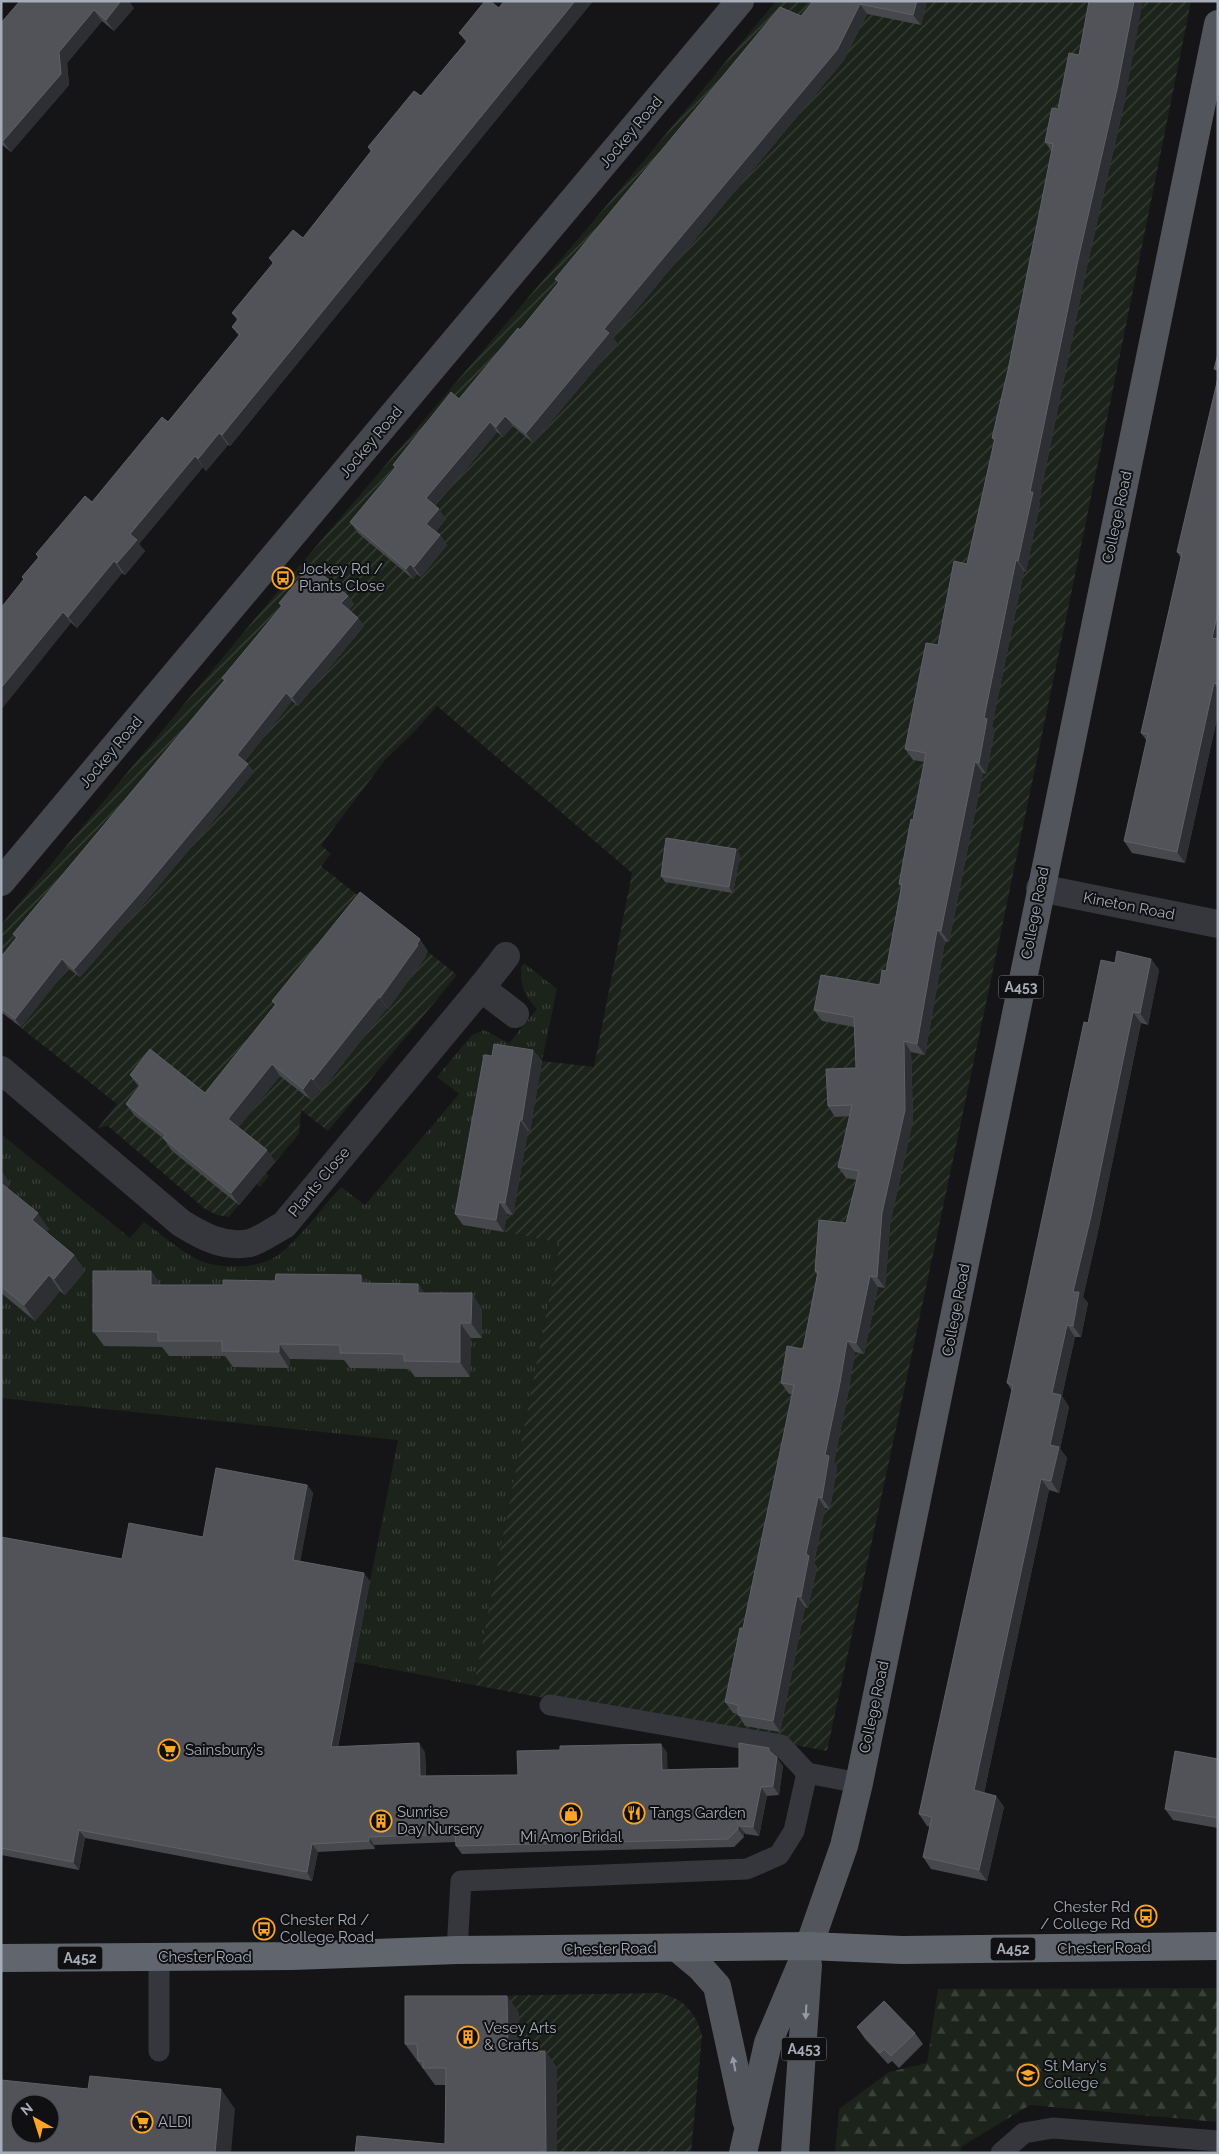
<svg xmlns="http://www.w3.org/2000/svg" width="1219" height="2154" font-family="Raleway,sans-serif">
	<defs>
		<pattern id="grass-tufts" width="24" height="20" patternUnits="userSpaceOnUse" patternTransform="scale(1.25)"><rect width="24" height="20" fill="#1b231b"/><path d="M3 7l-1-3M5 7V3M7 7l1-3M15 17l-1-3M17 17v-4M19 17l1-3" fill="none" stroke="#39403a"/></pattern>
		<pattern id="forest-firs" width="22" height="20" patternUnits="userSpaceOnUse" patternTransform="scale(1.25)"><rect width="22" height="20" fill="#1b231b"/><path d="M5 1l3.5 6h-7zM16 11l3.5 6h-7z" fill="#39403a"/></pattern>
		<pattern id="garden-furrows" width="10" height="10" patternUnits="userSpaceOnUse" patternTransform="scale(1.25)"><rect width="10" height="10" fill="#1b231b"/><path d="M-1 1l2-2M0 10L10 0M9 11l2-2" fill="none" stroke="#39403a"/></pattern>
	</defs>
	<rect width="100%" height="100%" fill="#151517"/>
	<path fill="url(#grass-tufts)" fill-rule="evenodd" d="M524,963L557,989L542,1061L503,1055L504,1232L560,1243L474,1685L354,1662L398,1440L1,1398V1293L35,1320L60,1291L66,1295L43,1236L49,1229L4,1192L1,1177V1134L130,1238L144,1222C160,1233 184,1254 201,1261C223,1269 255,1269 275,1257C295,1245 324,1205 341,1187L365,1205L459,1094L437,1077L472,1035L484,1030L509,1043L537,1009C523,994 521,988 521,967ZM234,1296L481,1338H471L470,1377L351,1360L290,1359Z"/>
	<polygon fill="url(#forest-firs)" points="1218,1988 1218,2122 1030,2105 961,2147 960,2153 835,2153 839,2109 889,2072 927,2063 938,1989"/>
	<g fill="url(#garden-furrows)">
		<path d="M776,1H1191C1075,586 952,1169 827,1751L474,1685L560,1243L504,1232L507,1214H513L514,1171L521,1172L525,1147L522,1130L530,1131L535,1105L530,1086L538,1087L542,1061L594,1067L632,873L437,706L415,731L385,760L321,845L331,854L321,866L457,975L328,1131L301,1110L299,1134L266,1173L269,1176L260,1187L256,1184L229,1217L217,1215L205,1209L108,1126L98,1128L117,1104L1,1012V925L268,603L607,205Z"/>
		<path d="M659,1993C683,1998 696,2012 702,2036L691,2153H481L483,1996Z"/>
	</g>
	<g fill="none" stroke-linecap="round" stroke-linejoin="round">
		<g stroke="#36373d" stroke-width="21">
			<polyline points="550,1705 781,1745 807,1773"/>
			<polyline points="457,1950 461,1881 747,1869 779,1855 794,1831 807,1773 859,1783"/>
			<polyline points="159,2051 159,1957"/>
			<polyline points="1001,2153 1024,2133 1053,2128 1218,2141"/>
		</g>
		<g stroke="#36373d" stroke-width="28">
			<polyline points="1040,888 1218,924"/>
			<polyline points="481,988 506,956"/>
			<path d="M1,1070L181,1223C202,1236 223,1248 250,1243C261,1240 274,1230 284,1225L481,988L515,1014"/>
		</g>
		<polyline stroke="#44474d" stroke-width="28" points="1,882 740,1"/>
		<g stroke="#52555c" stroke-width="28">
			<polyline points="677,1948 700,1967 717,1986 746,2120"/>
			<polyline points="743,2153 768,2043 809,1946 844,1846 859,1783 1218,24"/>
			<polyline points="795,2153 808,1965"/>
		</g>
		<polyline stroke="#61666e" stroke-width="28" points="1,1958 292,1956 457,1950 809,1946 902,1950 1218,1946"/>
	</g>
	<g fill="#46484c">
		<polygon points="20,1 134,8 114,31 102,21 67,63 69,85 11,152 1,144 1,23"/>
		<polygon points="504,1 593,1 230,446 228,445 206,471 203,467 139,544 145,551 125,575 122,573 77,628 24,580 22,577 38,558 36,554 92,502 168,422 239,336 232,327 237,320 232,313 273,264 269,258 303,238 371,152 368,147 421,96 466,42 459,33 499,8"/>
		<polygon points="927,1 921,25 867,14 844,60 613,338 617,343 533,443 513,426 503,437 497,432 435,506 446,519 436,531 440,535 447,545 421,577 417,574 413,579 358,533 350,522 395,468 393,465 459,399 520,330 559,283 555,279 801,16 856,3"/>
		<polygon points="1125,100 1086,271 1039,501 1040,503 1026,572 1024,571 992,726 995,730 986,774 983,773 949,942 945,941 925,1055 911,1052 913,1121 890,1224 885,1288 878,1287 864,1354 855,1352 848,1394 834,1463 837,1467 830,1509 825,1508 814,1563 817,1567 808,1608 805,1607 780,1732 745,1726 738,1714 733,1713 725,1702 743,1628 792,1394 789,1394 781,1383 803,1349 817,1275 815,1271 846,1223 857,1180 846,1178 838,1167 850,1116 835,1117 828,1106 856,1068 854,1027 822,1021 814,1010 880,985 886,971 901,887 899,884 913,820 925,762 913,760 905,749 938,645 967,564 994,441 992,438 1008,370 1052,152 1045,142 1058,109"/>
		<polygon points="1218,378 1218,714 1185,863 1132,853 1124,841 1147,741 1141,733 1181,558 1177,552"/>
		<polygon points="348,596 354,604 349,610 358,618 364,626 298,706 292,701 245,761 254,772 147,900 80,977 68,968 21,1027 1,1012 1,957 16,938 13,934 224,680 222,678 281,606 279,603"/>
		<polygon points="736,849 740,855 733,893 665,882 661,876"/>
		<polygon points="428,951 425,955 426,956 388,1009 387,1008 321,1091 320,1090 311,1100 280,1076 238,1127 267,1150 275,1162 239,1205 171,1150 164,1139 134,1115 126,1104 139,1087 130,1075 205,1093 275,1005 272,1001"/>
		<polygon points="1151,959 1159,970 1148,1025 1141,1023 1099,1227 1083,1297 1088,1303 1081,1337 1075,1337 1062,1396 1069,1407 1060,1449 1067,1458 1059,1493 1049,1490 984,1793 996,1796 1004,1807 987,1881 931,1869 923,1857 930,1827 927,1826 919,1814 1012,1391 1007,1383 1088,1023 1115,963"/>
		<polygon points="533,1050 542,1061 530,1132 528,1131 513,1215 507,1214 504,1232 463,1225 455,1214 492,1056"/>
		<polygon points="1,1171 10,1184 7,1188 49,1229 46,1232 74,1255 85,1271 65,1295 60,1291 35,1321 1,1293"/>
		<polygon points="151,1271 161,1285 418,1284 424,1293 482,1309 482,1338 471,1338 470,1377 415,1377 409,1369 350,1368 344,1360 290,1359 289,1368 233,1367 225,1356 169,1356 162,1347 104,1346 93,1331"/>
		<polygon points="307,1485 313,1493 300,1561 370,1581 338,1747 425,1752 426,1776 518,1775 667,1752 667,1769 739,1768 773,1754 783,1766 779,1795 767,1796 759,1836 745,1834 744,1832 744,1837 734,1847 462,1854 456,1846 456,1842 374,1845 375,1849 318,1852 312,1881 85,1838 79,1870 1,1855 1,1537 122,1559 203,1537"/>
		<polygon points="1218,1759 1218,1828 1173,1820 1165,1809"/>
		<polygon points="519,2012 519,2051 545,2051 557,2068 557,2153 355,2153 445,2144 446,2085 435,2085 405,2044"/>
		<polygon points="857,2027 915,2033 923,2044 899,2068 892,2061 888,2064 865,2039"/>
	</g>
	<g fill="#2e2f32">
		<polygon points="121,1 129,1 134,8 114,31 106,20"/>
		<polygon points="575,1 593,1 230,446 222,435"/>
		<polygon points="917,1 927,1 921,25 913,15"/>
		<polygon points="1134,1 1143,1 1125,100 1086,271 1039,501 1040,503 1026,572 1018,561 1030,492 1078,260"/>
		<polygon points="860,4 867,14 844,60 613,338 617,343 533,443 526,433 604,329"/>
		<polygon points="94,10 102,21 67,63 69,85 11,152 3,141 59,52"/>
		<polygon points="505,416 513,426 503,437 496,427"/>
		<polygon points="490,422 497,432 433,508 426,498"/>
		<polygon points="219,433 228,445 206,471 198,459"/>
		<polygon points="195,456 203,467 139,544 145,551 125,575 117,563 130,534"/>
		<polygon points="439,509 446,519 434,534 426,524"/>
		<polygon points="440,535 447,545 421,577 414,567"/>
		<polygon points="1016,560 1024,571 992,726 995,730 986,774 979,763 984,718"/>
		<polygon points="114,561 122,573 77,628 68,617"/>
		<polygon points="410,564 417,574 413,579 406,569"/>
		<polygon points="348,596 354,604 347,612 341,603"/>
		<polygon points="63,612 71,623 1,710 1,688"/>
		<polygon points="1218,612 1218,646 1212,638"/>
		<polygon points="358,618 364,626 298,706 292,697"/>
		<polygon points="1214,683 1218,689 1218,714 1185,863 1177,852"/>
		<polygon points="286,693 292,701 243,764 237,755"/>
		<polygon points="975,762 983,773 949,942 941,931"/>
		<polygon points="248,764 254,772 147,900 80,977 74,969"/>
		<polygon points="736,849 740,855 733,893 729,887"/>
		<polygon points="937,930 945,941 925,1055 917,1044"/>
		<polygon points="420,939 428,951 425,955 426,956 388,1009 380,998"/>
		<polygon points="62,959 68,968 21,1027 15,1019"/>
		<polygon points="1151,959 1159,970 1148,1025 1140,1013"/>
		<polygon points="379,997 387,1008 321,1091 313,1080"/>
		<polygon points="1133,1012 1141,1023 1099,1227 1083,1297 1088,1303 1081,1337 1073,1326 1073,1292"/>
		<polygon points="904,1041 911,1052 913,1121 890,1224 885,1288 877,1277 882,1213"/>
		<polygon points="533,1050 542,1061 530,1132 522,1120"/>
		<polygon points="272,1064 280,1076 236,1131 228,1119"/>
		<polygon points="311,1078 320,1090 311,1100 303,1089"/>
		<polygon points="520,1120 528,1131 513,1215 505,1203"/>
		<polygon points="267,1150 275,1162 239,1205 231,1193"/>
		<polygon points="1,1171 10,1184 4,1192 1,1188"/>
		<polygon points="499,1202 507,1214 504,1232 496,1220"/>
		<polygon points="38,1213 49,1229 43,1236 32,1220"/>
		<polygon points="74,1255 85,1271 65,1295 54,1279"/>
		<polygon points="151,1271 162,1287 151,1285"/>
		<polygon points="49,1275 60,1291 35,1321 24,1305"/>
		<polygon points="361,1275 371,1291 361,1283"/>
		<polygon points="870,1276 878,1287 864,1354 856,1343"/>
		<polygon points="418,1284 428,1299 418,1293"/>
		<polygon points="472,1293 482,1309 482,1338 471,1323"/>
		<polygon points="460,1323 471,1338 470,1377 460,1362"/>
		<polygon points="1067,1325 1075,1337 1062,1396 1069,1407 1060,1449 1067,1458 1059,1493 1051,1481 1050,1445 1052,1393"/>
		<polygon points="847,1341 855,1352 848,1394 834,1463 837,1467 830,1509 822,1498 825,1455"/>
		<polygon points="279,1344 290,1359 289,1368 279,1352"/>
		<polygon points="1041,1479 1049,1490 982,1802 974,1790"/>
		<polygon points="307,1485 313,1493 299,1568 293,1560"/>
		<polygon points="818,1497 825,1508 814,1563 817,1567 808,1608 801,1597 806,1554"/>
		<polygon points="364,1573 370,1581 336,1755 331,1747"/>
		<polygon points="797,1596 805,1607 780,1732 773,1721"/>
		<polygon points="419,1743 425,1752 426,1784 420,1776"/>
		<polygon points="661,1744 667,1752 668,1778 662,1770"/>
		<polygon points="777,1757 783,1766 779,1795 773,1786"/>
		<polygon points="761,1787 767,1796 759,1836 753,1827"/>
		<polygon points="996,1796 1004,1807 987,1881 979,1870"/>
		<polygon points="738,1806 743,1814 739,1826 744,1832 744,1837 738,1829"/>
		<polygon points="79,1830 85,1838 79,1870 73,1862"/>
		<polygon points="369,1837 374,1845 375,1849 369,1841"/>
		<polygon points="312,1844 318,1852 312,1881 307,1872"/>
		<polygon points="507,1996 519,2012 519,2068 508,2051"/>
		<polygon points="545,2051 557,2068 557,2153 547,2153 546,2151"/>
		<polygon points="221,2089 235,2109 231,2153 215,2153"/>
	</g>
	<g fill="#515358" stroke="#5e6167" fill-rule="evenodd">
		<polygon points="20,1 121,1 106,20 94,10 59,52 61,74 3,141 1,139 1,23"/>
		<polygon points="485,1 490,1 499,8 504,1 575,1 222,435 219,433 198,459 195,456 130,534 137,540 117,563 114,561 68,617 63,612 1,688 1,608 24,579 22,577 39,557 36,554 85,496 92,502 162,417 168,422 240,334 232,327 239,318 232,313 274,262 269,258 293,230 303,238 372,150 368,147 414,91 421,96 468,40 459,33"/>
		<polygon points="813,1 850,1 856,3 857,1 917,1 913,15 860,4 837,50 604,329 609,333 526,433 505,416 496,427 490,422 426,498 439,509 426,524 440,535 414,567 410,564 406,569 350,522 396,467 393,465 451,392 459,399 518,328 520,330 559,282 555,279 780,7 801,16"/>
		<polygon points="1089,1 1134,1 1117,89 1078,260 1030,492 1033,492 1018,561 1016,560 984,718 987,719 979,763 975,762 941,931 937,930 917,1044 904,1041 905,1110 882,1213 877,1277 870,1276 856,1343 847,1341 840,1383 825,1455 829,1456 822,1498 818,1497 806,1554 809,1556 801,1597 797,1596 773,1721 738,1715 738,1705 725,1702 740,1628 743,1628 794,1385 781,1383 787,1346 803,1349 818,1272 815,1271 819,1220 846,1223 859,1171 838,1167 852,1105 828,1106 826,1069 856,1068 854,1017 814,1010 821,975 880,985 882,970 886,971 902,884 899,884 911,819 913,820 926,753 905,749 926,643 938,645 954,561 967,564 995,438 992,438 1008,370 1053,144 1045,142 1052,108 1058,109 1069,53 1079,55"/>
		<polygon points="1218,354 1218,370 1214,369"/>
		<polygon points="1218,378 1218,612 1212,638 1218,639 1218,684 1214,683 1177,852 1124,841 1148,734 1141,733 1182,553 1177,552"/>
		<polygon points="311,565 348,596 341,603 358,618 292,697 286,693 237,755 248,764 141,892 74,969 62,959 15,1019 1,1008 1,957 17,937 13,934 225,680 222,678 282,606 279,603"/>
		<polygon points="666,838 736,849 729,887 661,876"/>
		<polygon points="360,892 420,939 417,944 418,945 380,998 379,997 313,1080 311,1078 303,1089 272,1064 228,1119 267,1150 231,1193 163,1138 166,1135 126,1104 141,1084 130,1075 150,1049 205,1093 276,1004 272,1001"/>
		<polygon points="1117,951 1151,959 1140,1013 1133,1012 1091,1216 1073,1292 1079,1292 1073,1326 1067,1325 1052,1393 1061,1395 1050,1445 1059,1447 1051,1481 1041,1479 974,1790 996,1796 979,1870 923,1857 932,1817 919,1814 1013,1385 1007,1383 1084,1022 1088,1023 1101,960 1115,963"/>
		<polygon points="494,1044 533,1050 522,1120 520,1120 505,1203 499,1202 496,1220 455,1214 484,1055 492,1056"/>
		<polygon points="1,1183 38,1213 32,1220 74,1255 54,1279 49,1275 24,1305 1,1286"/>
		<polygon points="93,1271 151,1271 151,1285 223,1285 223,1280 275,1281 276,1274 361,1275 361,1283 418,1284 418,1293 472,1293 471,1323 460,1323 460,1362 404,1361 404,1354 340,1353 340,1345 279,1344 279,1352 222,1351 222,1341 158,1341 158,1332 93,1331"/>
		<polygon points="216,1468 307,1485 293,1560 364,1573 331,1747 419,1743 420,1776 518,1775 517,1751 560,1750 560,1746 661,1744 662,1770 739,1768 739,1743 769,1748 769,1751 777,1757 773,1786 761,1787 753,1827 739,1826 739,1806 738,1806 738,1829 728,1839 456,1846 455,1834 369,1837 369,1841 312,1844 307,1872 79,1830 73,1862 1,1848 1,1537 122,1559 129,1523 203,1537"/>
		<polygon points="1175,1751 1218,1759 1218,1818 1165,1809"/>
		<polygon points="405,1996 507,1996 508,2051 545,2051 546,2151 542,2151 542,2153 355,2153 357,2136 445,2144 446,2068 423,2068 423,2061 418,2061 417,2044 405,2044"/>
		<polygon points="884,2001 915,2033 891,2056 884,2049 880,2053 857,2027"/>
		<path d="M90,2076L221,2089L215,2153H1V2080L88,2089ZM20,2104H50V2134H20Z"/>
	</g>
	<defs><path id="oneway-solid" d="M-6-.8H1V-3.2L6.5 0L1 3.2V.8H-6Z" transform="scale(1.25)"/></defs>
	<g fill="#959ba6">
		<use href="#oneway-solid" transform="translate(806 2012) rotate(93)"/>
		<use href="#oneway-solid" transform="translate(734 2064) rotate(-101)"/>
	</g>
	<defs>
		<g id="bus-ring" transform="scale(1.125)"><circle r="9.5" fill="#101012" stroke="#ffa525" stroke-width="1.5"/><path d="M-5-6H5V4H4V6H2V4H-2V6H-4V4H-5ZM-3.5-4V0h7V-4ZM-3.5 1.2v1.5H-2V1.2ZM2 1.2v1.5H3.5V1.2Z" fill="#ffa525"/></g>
		<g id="supermarket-ring" transform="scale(1.125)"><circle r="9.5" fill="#101012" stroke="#ffa525" stroke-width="1.5"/><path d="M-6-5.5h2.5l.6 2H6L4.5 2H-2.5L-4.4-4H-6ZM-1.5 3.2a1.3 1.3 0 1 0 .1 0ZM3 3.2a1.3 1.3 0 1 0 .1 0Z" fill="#ffa525"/></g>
		<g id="restaurant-ring" transform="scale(1.125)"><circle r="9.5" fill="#101012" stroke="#ffa525" stroke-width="1.5"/><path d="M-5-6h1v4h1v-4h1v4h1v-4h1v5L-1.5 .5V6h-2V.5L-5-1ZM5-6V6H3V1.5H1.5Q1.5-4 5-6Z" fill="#ffa525"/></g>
		<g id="shop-ring" transform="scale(1.125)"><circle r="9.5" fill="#101012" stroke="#ffa525" stroke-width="1.5"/><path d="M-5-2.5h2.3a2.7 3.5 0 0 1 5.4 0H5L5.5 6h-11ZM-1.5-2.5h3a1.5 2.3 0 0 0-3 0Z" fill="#ffa525"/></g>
		<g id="building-ring" transform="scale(1.125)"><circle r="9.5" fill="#101012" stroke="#ffa525" stroke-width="1.5"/><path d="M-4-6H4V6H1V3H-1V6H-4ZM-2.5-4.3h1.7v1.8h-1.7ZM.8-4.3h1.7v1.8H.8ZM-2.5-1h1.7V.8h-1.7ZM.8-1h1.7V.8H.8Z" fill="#ffa525"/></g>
		<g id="university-ring" transform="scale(1.125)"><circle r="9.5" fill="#101012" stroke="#ffa525" stroke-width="1.5"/><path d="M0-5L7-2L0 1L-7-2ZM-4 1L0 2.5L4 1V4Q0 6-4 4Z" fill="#ffa525"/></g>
	</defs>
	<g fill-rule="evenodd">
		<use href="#bus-ring" x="283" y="578"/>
		<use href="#supermarket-ring" x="169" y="1750"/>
		<use href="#restaurant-ring" x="634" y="1813"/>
		<use href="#shop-ring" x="571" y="1814"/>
		<use href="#building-ring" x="381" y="1821"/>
		<use href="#bus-ring" x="1146" y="1916"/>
		<use href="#bus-ring" x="264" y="1929"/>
		<use href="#building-ring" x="468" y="2037"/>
		<use href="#university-ring" x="1028" y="2075"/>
		<use href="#supermarket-ring" x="142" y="2122"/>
	</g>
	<g text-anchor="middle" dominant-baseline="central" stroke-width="4" stroke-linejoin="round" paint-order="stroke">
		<g fill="#101012" stroke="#797e86" stroke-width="1">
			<rect x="998.5" y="975.5" width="45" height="23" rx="4"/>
			<rect x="990.5" y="1937.5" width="45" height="23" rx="4"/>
			<rect x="57.5" y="1946.5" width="45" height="23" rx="4"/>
			<rect x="781.5" y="2037.5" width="45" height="23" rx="4"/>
		</g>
		<g font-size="14" font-weight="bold" fill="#a6adb8">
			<text x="1021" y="987">A453</text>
			<text x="1013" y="1949">A452</text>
			<text x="80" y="1958">A452</text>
			<text x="804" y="2049">A453</text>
		</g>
		<g font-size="15" fill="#a6adb8" stroke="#101012">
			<text transform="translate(631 132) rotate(-50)">Jockey Road</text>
			<text transform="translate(371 442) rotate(-50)">Jockey Road</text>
			<text transform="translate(1117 517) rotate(-78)">College Road</text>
			<text transform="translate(111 752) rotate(-50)">Jockey Road</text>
			<text transform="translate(1129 906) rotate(11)">Kineton Road</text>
			<text transform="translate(1035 913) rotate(-79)">College Road</text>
			<text transform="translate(319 1182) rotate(-50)">Plants Close</text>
			<text transform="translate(956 1310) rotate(-79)">College Road</text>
			<text transform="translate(874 1707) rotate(-78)">College Road</text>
			<text transform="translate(1104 1948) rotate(-1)">Chester Road</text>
			<text transform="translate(610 1949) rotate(-1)">Chester Road</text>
			<text x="205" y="1957">Chester Road</text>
		</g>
		<g font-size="15" fill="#a6adb8" stroke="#101012" text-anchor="start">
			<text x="299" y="569">Jockey Rd /<tspan x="299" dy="17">Plants Close</tspan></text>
			<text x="185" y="1750">Sainsbury's</text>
			<text x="397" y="1812">Sunrise<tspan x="397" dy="17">Day Nursery</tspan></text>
			<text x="650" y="1813">Tangs Garden</text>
			<text x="571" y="1837" text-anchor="middle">Mi Amor Bridal</text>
			<text x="1130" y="1907" text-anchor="end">Chester Rd<tspan x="1130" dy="17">/ College Rd</tspan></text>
			<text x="280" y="1920">Chester Rd /<tspan x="280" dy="17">College Road</tspan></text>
			<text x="484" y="2028">Vesey Arts<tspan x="484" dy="17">&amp; Crafts</tspan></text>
			<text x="1044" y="2066">St Mary's<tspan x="1044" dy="17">College</tspan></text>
			<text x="158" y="2122">ALDI</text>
		</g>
	</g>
	<rect width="1219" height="2154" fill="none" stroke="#a6adb8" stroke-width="5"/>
	<g transform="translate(35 2119) rotate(321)"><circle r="24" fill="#101012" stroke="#4c4f54"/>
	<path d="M0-4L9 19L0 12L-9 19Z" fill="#ffa525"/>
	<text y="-8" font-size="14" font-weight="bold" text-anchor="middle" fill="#a6adb8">N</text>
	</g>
</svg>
